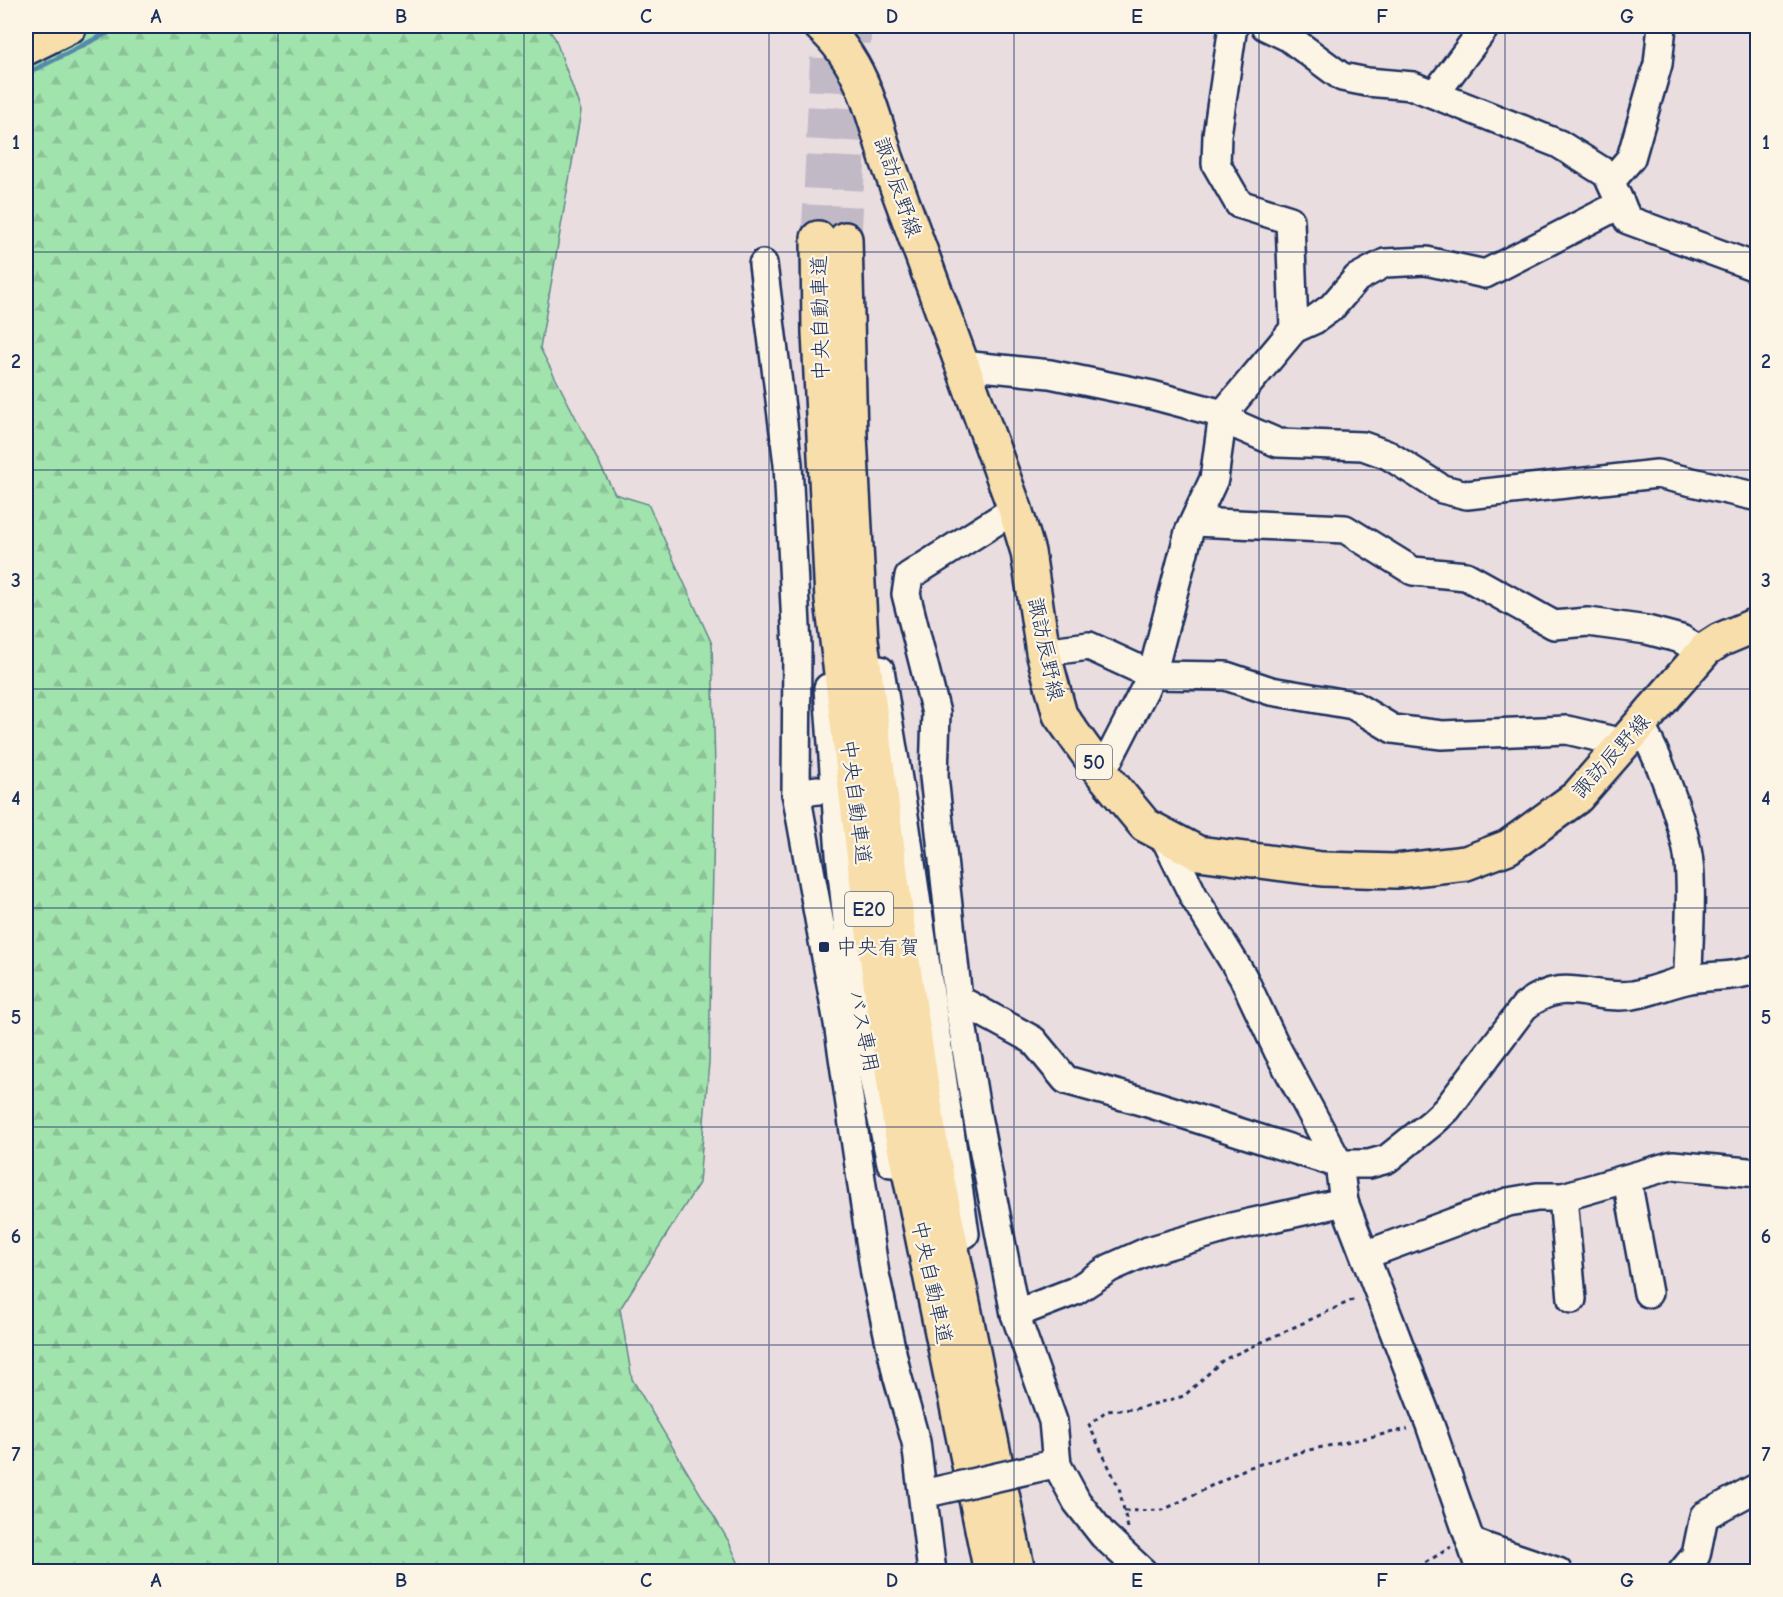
<svg xmlns="http://www.w3.org/2000/svg" width="1783" height="1597" font-family="'Comic Neue','Klee One',sans-serif">
	<defs>
		<pattern id="forest-firs" width="22" height="20" patternUnits="userSpaceOnUse" patternTransform="scale(1.5)"><rect width="22" height="20" fill="#a1e3ad"/><path d="M5 1l3.5 6h-7zM16 11l3.5 6h-7z" fill="#8ac397"/></pattern>
	</defs>
	<rect width="100%" height="100%" fill="#eadde0"/>
	<filter id="ink" filterUnits="userSpaceOnUse"><feTurbulence type="fractalNoise" baseFrequency=".0167" numOctaves="2"/><feDisplacementMap in="SourceGraphic" scale="12" xChannelSelector="R" yChannelSelector="G"/><feConvolveMatrix kernelMatrix="1 2 1 2 8 2 1 2 1" color-interpolation-filters="sRGB"/></filter>
	<g filter="url(#ink)">
		<polygon fill="url(#forest-firs)" stroke="#5e8986" stroke-width="1.5" points="26,26 546,26 555,38 581,111 540,348 615,494 648,504 712,644 715,770 709,1062 699,1183 620,1309 632,1379 728,1540 742,1571 26,1572"/>
		<g fill="none" stroke-linecap="round" stroke-linejoin="round">
			<polyline stroke="#578aac" stroke-width="5" points="26,74 121,26"/>
			<polyline stroke="#c1bac6" stroke-width="27" stroke-dasharray="27 14" stroke-linecap="butt" points="876,783 918,778"/>
			<g stroke="#c1bac6" stroke-width="33" stroke-dasharray="33 16" stroke-linecap="butt">
				<polyline points="818,238 828,26"/>
				<polyline points="845,239 855,26"/>
			</g>
			<g stroke="#1b2f5e" stroke-width="32">
				<g id="minor">
					<polyline points="1233,26 1217,135 1216,164 1239,204 1290,220 1294,329"/>
					<polyline points="1265,26 1288,37 1342,77 1367,82 1413,86 1559,144 1607,174 1628,220 1758,268"/>
					<polyline points="1435,94 1486,26"/>
					<polyline points="1611,181 1631,158 1658,64 1662,26"/>
					<polyline points="763,264 788,464 797,647 796,793"/>
					<polyline points="962,365 1050,374 1152,395 1223,414 1239,426 1278,443 1363,446 1388,455 1442,489 1467,495 1657,474 1758,497"/>
					<polyline points="1015,509 909,576 906,594 936,713 934,776 958,999 977,1116 1015,1314 1053,1421 1057,1465 1077,1502 1103,1535 1143,1572"/>
					<polyline points="1195,522 1345,529 1413,571 1466,576 1554,625 1588,622 1647,630 1681,639 1703,653"/>
					<polyline points="1043,652 1089,646 1152,675 1226,676 1271,691 1353,705 1393,729 1442,735 1567,730 1623,743"/>
					<polyline points="880,670 905,822 965,1234"/>
					<polyline points="828,688 840,854 854,985 891,1163"/>
					<path d="M1639,725C1658,751 1686,830 1689,863C1693,901 1688,941 1688,979"/>
					<polyline points="1102,772 1152,675 1189,532 1214,479 1223,414 1294,329 1314,320 1332,307 1357,278 1385,263 1426,261 1485,274 1621,204"/>
					<polyline points="818,790 796,793 838,1023 875,1274 897,1375 916,1442 932,1572"/>
					<polyline points="1163,834 1194,897 1243,977 1278,1051 1339,1164 1344,1202 1430,1425 1481,1572"/>
					<path d="M958,999L1033,1040L1066,1080L1148,1103L1339,1164H1369L1387,1159L1432,1123L1447,1109L1524,1007C1564,974 1589,1001 1633,995C1651,992 1668,984 1686,980C1711,974 1734,979 1758,968"/>
					<polyline points="1627,1180 1648,1293"/>
					<polyline points="1563,1197 1572,1299"/>
					<polyline points="1365,1255 1508,1202 1537,1197 1563,1197 1673,1165 1758,1173"/>
					<polyline points="1015,1314 1075,1291 1110,1268 1148,1251 1227,1228 1344,1202"/>
					<polyline points="1473,1543 1558,1572"/>
					<polyline points="1682,1572 1696,1555 1704,1516 1758,1487"/>
				</g>
			</g>
			<g stroke="#1b2f5e" stroke-width="38">
				<g id="major">
					<path d="M821,26C860,60 872,109 886,157L1015,509L1028,552L1043,652L1060,715L1098,768L1145,825L1198,853L1322,869L1396,871L1466,863L1508,847L1577,797L1706,649L1720,640L1758,624"/>
					<polyline points="26,48 70,26"/>
				</g>
			</g>
			<g stroke="#1b2f5e" stroke-width="38">
				<g id="highway">
					<polyline points="818,238 819,333 832,600 871,918 900,1127 991,1572"/>
					<polyline points="845,239 850,436 861,640 900,942 933,1156 1018,1572"/>
				</g>
			</g>
			<g stroke="#1b2f5e" stroke-width="3" stroke-dasharray="4.5 4.5" stroke-linecap="butt">
				<polyline points="1124,1511 1163,1510 1247,1468 1304,1451 1408,1429"/>
				<polyline points="1128,1528 1119,1488 1089,1425 1106,1411 1135,1409 1184,1396 1223,1360 1357,1298"/>
				<polyline points="1410,1572 1451,1547"/>
			</g>
			<use href="#minor" stroke="#fcf5e5" stroke-width="27"/>
			<use href="#major" stroke="#f8deab" stroke-width="33"/>
			<use href="#highway" stroke="#f8deab" stroke-width="33"/>
			<g stroke="#1b2f5e" stroke-width="32" stroke-linecap="butt">
				<polyline id="minor-bridge" points="936,1491 1045,1466"/>
			</g>
			<use href="#minor-bridge" stroke="#fcf5e5" stroke-width="27"/>
		</g>
	</g>
	<path fill="none" stroke="#1b2f5e" stroke-width="1.5" stroke-opacity="0.55" d="M278,26V1572M524,26V1572M769,26V1572M1014,26V1572M1259,26V1572M1505,26V1572M26,252H1758M26,470H1758M26,689H1758M26,908H1758M26,1127H1758M26,1345H1758"/>
	<rect fill="#1b2f5e" stroke="#fcf5e5" stroke-width="2" x="818" y="941" width="12" height="12" rx="3"/>
	<g text-anchor="middle" dominant-baseline="central" stroke-width="4.5" stroke-linejoin="round" paint-order="stroke">
		<g fill="#fcf5e5" stroke="#5e6a86" stroke-width="1.5">
			<rect x="1076" y="745" width="36" height="34" rx="4.5"/>
			<rect x="845" y="892" width="48" height="34" rx="4.5"/>
		</g>
		<g font-size="20" font-weight="bold" fill="#1b2f5e">
			<text x="1094" y="762">50</text>
			<text x="869" y="909">E20</text>
		</g>
		<g font-size="21" fill="#1b2f5e" stroke="#fcf5e5">
			<text transform="translate(898 187) rotate(71)">諏訪辰野線</text>
			<text transform="translate(820 318) rotate(-91)">中央自動車道</text>
			<text transform="translate(1046 649) rotate(78)">諏訪辰野線</text>
			<text transform="translate(1611 756) rotate(-48)">諏訪辰野線</text>
			<text transform="translate(856 802) rotate(83)">中央自動車道</text>
			<text transform="translate(864 1031) rotate(79)">バス専用</text>
			<text transform="translate(932 1282) rotate(78)">中央自動車道</text>
		</g>
		<g font-size="21" fill="#1b2f5e" stroke="#fcf5e5" text-anchor="start">
			<text x="836" y="947">中央有賀</text>
		</g>
	</g>
	<rect width="1783" height="1597" fill="none" stroke="#fcf5e5" stroke-width="66"/>
	<rect x="33" y="33" width="1717" height="1531" fill="none" stroke="#1b2f5e" stroke-width="2"/>
	<g font-size="20" text-anchor="middle" font-weight="bold" fill="#1b2f5e">
		<text x="156" y="23">A</text>
		<text x="401" y="23">B</text>
		<text x="646" y="23">C</text>
		<text x="892" y="23">D</text>
		<text x="1137" y="23">E</text>
		<text x="1382" y="23">F</text>
		<text x="1627" y="23">G</text>
		<text x="16" y="149">1</text>
		<text x="1766" y="149">1</text>
		<text x="16" y="368">2</text>
		<text x="1766" y="368">2</text>
		<text x="16" y="587">3</text>
		<text x="1766" y="587">3</text>
		<text x="16" y="805">4</text>
		<text x="1766" y="805">4</text>
		<text x="16" y="1024">5</text>
		<text x="1766" y="1024">5</text>
		<text x="16" y="1243">6</text>
		<text x="1766" y="1243">6</text>
		<text x="16" y="1461">7</text>
		<text x="1766" y="1461">7</text>
		<text x="156" y="1587">A</text>
		<text x="401" y="1587">B</text>
		<text x="646" y="1587">C</text>
		<text x="892" y="1587">D</text>
		<text x="1137" y="1587">E</text>
		<text x="1382" y="1587">F</text>
		<text x="1627" y="1587">G</text>
	</g>
</svg>
